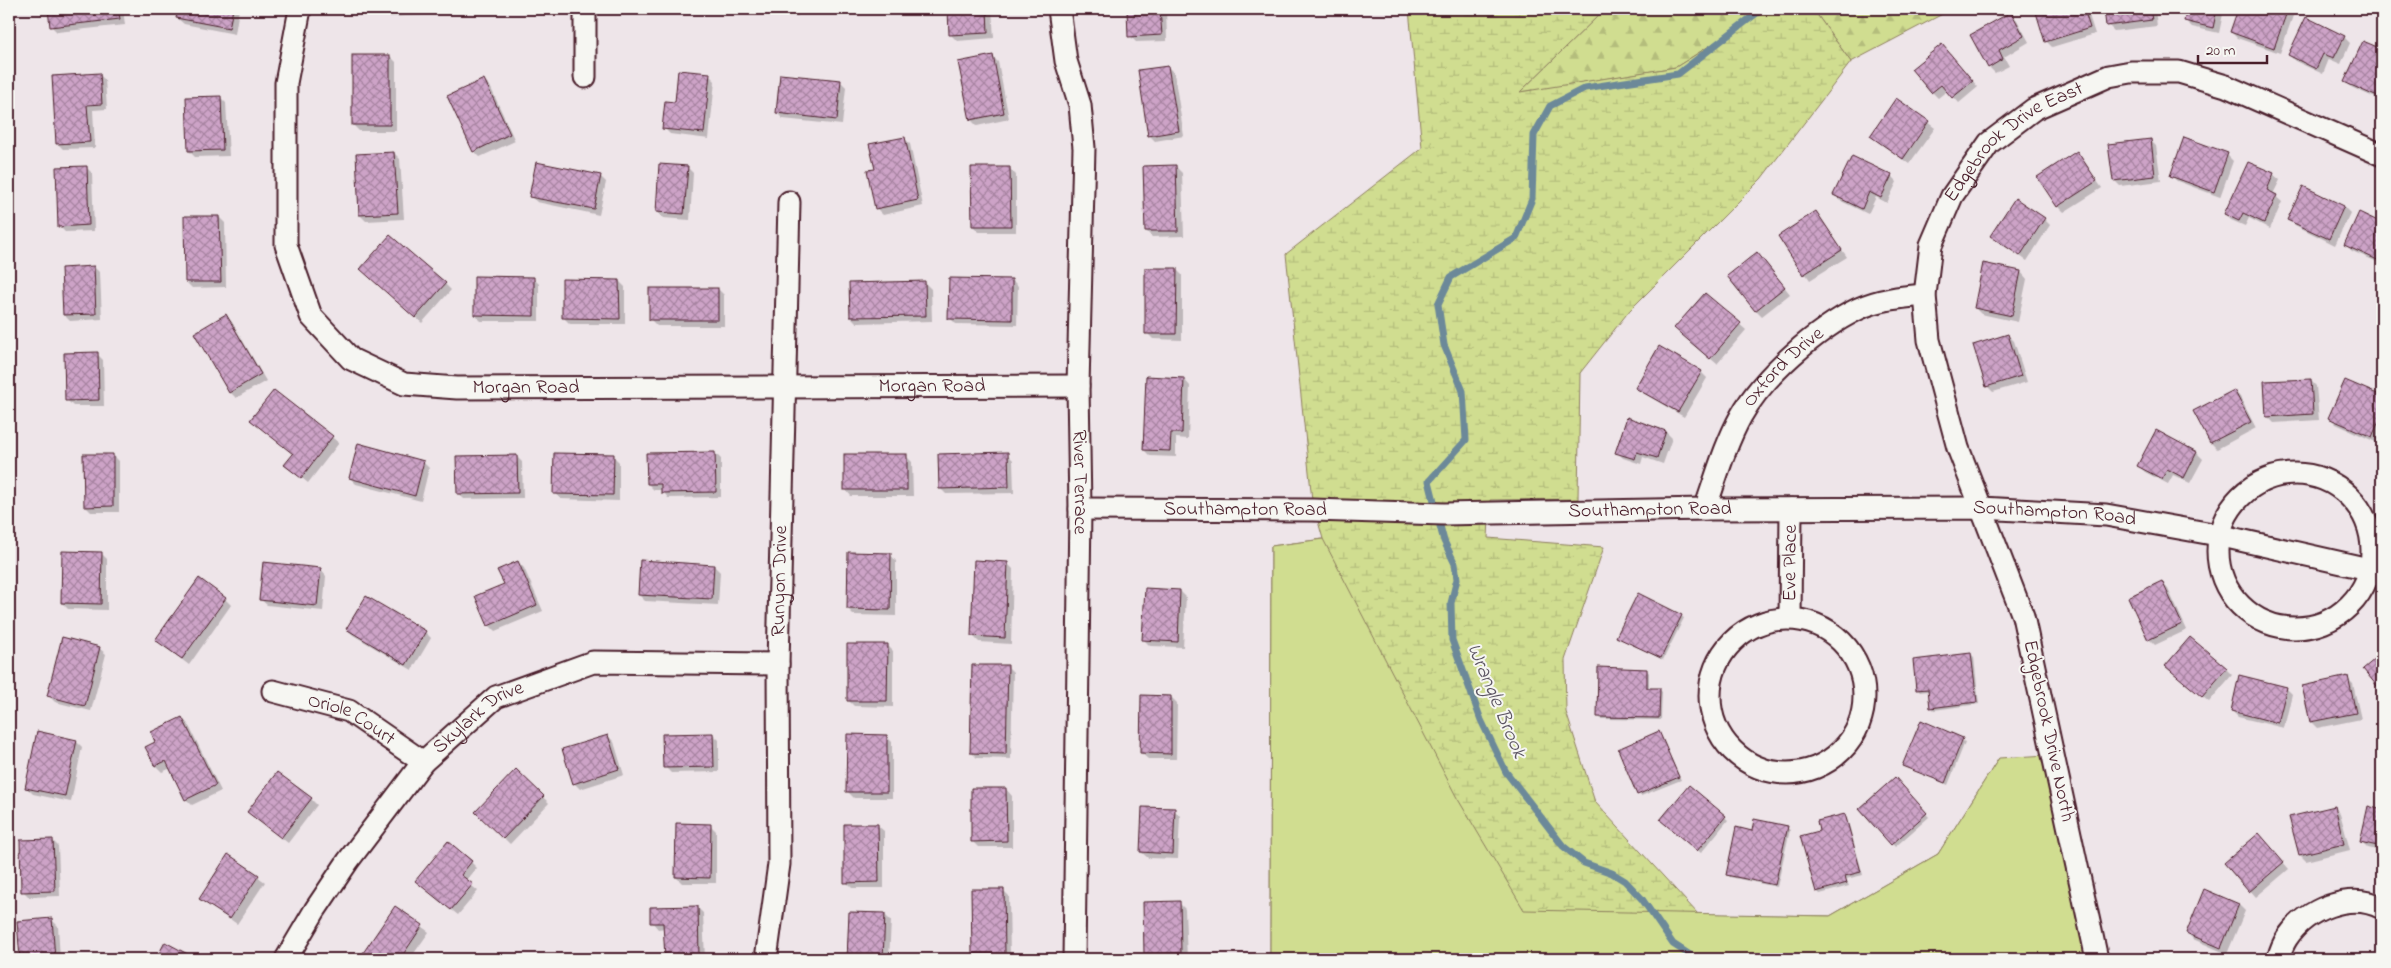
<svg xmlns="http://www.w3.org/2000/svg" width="2391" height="968" font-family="'Indie Flower',sans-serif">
	<defs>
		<pattern id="forest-firs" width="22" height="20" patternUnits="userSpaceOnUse" patternTransform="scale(1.25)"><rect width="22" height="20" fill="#d0dd90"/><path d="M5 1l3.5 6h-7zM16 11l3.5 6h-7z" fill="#b4bd7c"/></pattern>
		<pattern id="wetland-marsh" width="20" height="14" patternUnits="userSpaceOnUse" patternTransform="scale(1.25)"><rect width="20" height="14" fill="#d0dd90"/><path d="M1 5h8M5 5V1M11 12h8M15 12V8" fill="none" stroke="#b4bd7c"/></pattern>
		<pattern id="building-cross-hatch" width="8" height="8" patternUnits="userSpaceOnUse" patternTransform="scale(1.25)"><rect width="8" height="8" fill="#cda3c7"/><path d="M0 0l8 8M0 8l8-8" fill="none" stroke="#a884a2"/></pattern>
	</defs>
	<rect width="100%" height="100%" fill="#eee5e9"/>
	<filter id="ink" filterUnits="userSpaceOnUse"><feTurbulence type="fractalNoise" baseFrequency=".02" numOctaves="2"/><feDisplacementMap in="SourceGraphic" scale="10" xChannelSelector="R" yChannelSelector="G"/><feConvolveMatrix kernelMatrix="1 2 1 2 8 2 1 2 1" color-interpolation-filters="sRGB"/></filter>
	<g filter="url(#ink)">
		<g fill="url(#forest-firs)" stroke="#8d7e5e">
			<polygon points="1605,9 1768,9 1676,67 1519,93"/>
			<polygon points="1813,9 1952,9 1851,62"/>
		</g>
		<polygon fill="url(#wetland-marsh)" stroke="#8d7e5e" points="1409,9 1605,9 1520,92 1676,67 1768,9 1813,9 1851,62 1761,179 1630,310 1580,373 1578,499 1490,500 1488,538 1604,547 1565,660 1566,712 1595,802 1698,914 1830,916 1938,854 1999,758 2096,959 1270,959 1271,546 1323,539 1312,500 1286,254 1422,148"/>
		<polygon fill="#d0dd90" stroke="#8d7e5e" points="1323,539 1456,796 1524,910 1830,916 1938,854 1999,758 2063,754 2096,959 1270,959 1271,546"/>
		<g fill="#0003">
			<polygon points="49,9 123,9 125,25 57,32 51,26"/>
			<polygon points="179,9 239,9 235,34 184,24 177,18"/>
			<polygon points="380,9 444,9 444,14 386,17"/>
			<polygon points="475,9 524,9 524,11 477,11"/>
			<polygon points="764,9 798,9 798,16 770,17"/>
			<polygon points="838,9 901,9 901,14 842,13"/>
			<polygon points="949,9 992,9 994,38 957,41 951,35"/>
			<polygon points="1128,9 1166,9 1167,41 1136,42 1130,36"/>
			<polygon points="2036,9 2087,9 2095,34 2052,47 2046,41"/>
			<polygon points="2105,9 2155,9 2157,26 2114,31 2108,25"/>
			<polygon points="2178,9 2224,9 2219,33 2192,27 2186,21 2187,12"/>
			<polygon points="2239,9 2295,10 2280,53 2237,38 2231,32"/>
			<polygon points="2011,14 2017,20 2029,42 2004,57 2009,66 1995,73 1989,67"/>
			<polygon points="2344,37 2350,43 2341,64 2329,59 2323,74 2295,61 2289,55"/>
			<polygon points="2363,42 2382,51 2382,101 2351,87 2345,81"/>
			<polygon points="1942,45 1978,87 1959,103 1948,90 1938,98 1932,92"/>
			<polygon points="390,56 396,62 396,131 359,131 353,125"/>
			<polygon points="992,56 998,62 1009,119 977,126 971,120"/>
			<polygon points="1168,67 1174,73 1184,136 1155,141 1149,135"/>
			<polygon points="99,74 105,80 107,109 93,110 95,148 63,149 57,143"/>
			<polygon points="709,75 715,81 709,139 670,134 664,128 676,104"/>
			<polygon points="484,80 490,86 515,141 480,157 474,151"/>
			<polygon points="840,81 846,87 842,125 783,119 777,113"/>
			<polygon points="220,97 226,103 229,156 195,157 189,151"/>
			<polygon points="1897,99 1935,128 1909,164 1871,136"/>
			<polygon points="904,138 910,144 923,206 883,215 877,209 877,170"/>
			<polygon points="2150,140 2156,146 2161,181 2120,186 2114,180"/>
			<polygon points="394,153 400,159 404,219 366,221 360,215"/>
			<polygon points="2077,153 2102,188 2064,212 2058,206"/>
			<polygon points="2227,155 2233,161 2220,197 2177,181 2171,175"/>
			<polygon points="2249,163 2273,174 2280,180 2273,194 2282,202 2270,229 2249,218 2245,226 2231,220 2225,214"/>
			<polygon points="86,167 92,173 94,231 65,232 59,226"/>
			<polygon points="687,167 693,173 690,220 663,218 657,212"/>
			<polygon points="1176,167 1182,173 1184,236 1152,237 1146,231"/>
			<polygon points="1010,169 1016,175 1016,232 979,232 973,226"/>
			<polygon points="600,176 606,182 599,215 537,202 530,196"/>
			<polygon points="1891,176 1897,182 1887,203 1876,197 1868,214 1841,201 1835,195"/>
			<polygon points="2303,188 2344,207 2350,213 2335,245 2295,225 2289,219"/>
			<polygon points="1816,212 1847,257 1810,280 1780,236"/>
			<polygon points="2360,214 2382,224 2382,264 2352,251 2346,245"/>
			<polygon points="219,217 225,223 226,287 192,288 186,282"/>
			<polygon points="2044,219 2050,225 2027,261 1991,236"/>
			<polygon points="1763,260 1790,294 1762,316 1756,310"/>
			<polygon points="1984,265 2021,272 2027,279 2018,322 1981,314 1975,308"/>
			<polygon points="94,267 100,273 102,319 70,321 64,315"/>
			<polygon points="1176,269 1182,275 1182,340 1153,339 1147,333"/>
			<polygon points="368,275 445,284 451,290 422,323"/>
			<polygon points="533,278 539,284 539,321 481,321 475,315"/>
			<polygon points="1012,280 1018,286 1017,325 956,324 950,318"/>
			<polygon points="619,281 625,287 625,324 570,324 564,318"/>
			<polygon points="925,283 931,289 932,321 857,323 851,317"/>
			<polygon points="718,289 724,295 724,326 657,326 651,320"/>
			<polygon points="1705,294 1746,330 1717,364 1682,334"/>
			<polygon points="226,316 232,322 266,381 236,398 230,392"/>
			<polygon points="2008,335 2014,341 2027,382 1993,392 1987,386"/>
			<polygon points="97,354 103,360 104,406 73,406 67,400"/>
			<polygon points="1701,372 1707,378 1684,417 1643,393 1637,387"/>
			<polygon points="1184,379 1190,386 1188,439 1176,438 1176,457 1150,456 1144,450"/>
			<polygon points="2310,380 2316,386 2319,420 2274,423 2268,417"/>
			<polygon points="2346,381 2382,397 2382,433 2378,443 2336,424 2330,418"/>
			<polygon points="274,391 339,443 308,483 286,465 294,454 251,420"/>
			<polygon points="2234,391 2240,397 2256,428 2217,449 2211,443 2195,412"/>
			<polygon points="1666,432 1672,438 1663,464 1643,457 1641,464 1623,458 1617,452"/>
			<polygon points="2157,432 2197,453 2203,459 2190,483 2173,475 2168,484 2145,472 2139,466"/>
			<polygon points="715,453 721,459 721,497 668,498 662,490 654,490 648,484"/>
			<polygon points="1007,454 1013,460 1014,493 946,494 940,488"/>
			<polygon points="113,455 119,461 119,512 91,512 85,506"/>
			<polygon points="516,456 522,462 523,498 464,499 458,493"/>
			<polygon points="613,456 619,462 619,501 561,499 554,493"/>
			<polygon points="906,456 912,462 913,496 851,496 845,489"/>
			<polygon points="423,462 429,468 421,501 356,484 350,478"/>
			<polygon points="101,553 107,559 107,610 68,609 62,603"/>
			<polygon points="890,554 896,561 896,616 854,615 848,609"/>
			<polygon points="518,562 524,568 543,611 495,631 489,625 505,585"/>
			<polygon points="1007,563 1013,569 1011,644 979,642 973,636"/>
			<polygon points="714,566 720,572 718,605 645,601 639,595"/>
			<polygon points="320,569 326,576 323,611 267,605 260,599"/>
			<polygon points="2162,583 2168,589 2187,630 2155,645 2149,639"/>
			<polygon points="1180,591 1186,597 1183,647 1150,646 1144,640"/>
			<polygon points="225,599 231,605 189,665 156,640"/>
			<polygon points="1681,616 1684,618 1663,660 1618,637"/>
			<polygon points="347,629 425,632 431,638 412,670 353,635"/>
			<polygon points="887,645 893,651 893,707 854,706 848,700"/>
			<polygon points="99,648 106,654 91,711 55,702 49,696"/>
			<polygon points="1971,654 1974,657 1979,704 1934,710 1931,707 1929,691 1920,692 1917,689"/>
			<polygon points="1007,666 1013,672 1011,759 977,758 971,752"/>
			<polygon points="2226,669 2232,675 2209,702 2173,672"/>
			<polygon points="1647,670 1649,673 1649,689 1660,690 1662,692 1661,720 1601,719 1598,716"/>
			<polygon points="2347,678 2353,684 2361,719 2317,728 2311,722 2304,687"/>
			<polygon points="2286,688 2292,694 2284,728 2238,717 2232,711"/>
			<polygon points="1171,697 1177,703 1176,759 1148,759 1141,753"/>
			<polygon points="182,718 188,724 221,791 192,805 186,799 171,768 162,772 156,766 146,747 157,742"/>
			<polygon points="1922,722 1965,742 1948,785 1904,765"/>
			<polygon points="1659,732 1681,780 1641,796 1638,794"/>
			<polygon points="713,734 719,740 719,772 671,773 665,767"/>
			<polygon points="608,736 614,742 624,775 580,789 574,783"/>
			<polygon points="886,736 892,742 892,798 854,798 848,792"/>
			<polygon points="76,741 82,747 71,802 33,794 27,788"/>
			<polygon points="516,771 549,803 510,844 477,812"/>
			<polygon points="1895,779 1929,817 1895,847 1861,809"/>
			<polygon points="1689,787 1728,820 1701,853 1664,823"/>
			<polygon points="1006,789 1012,796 1012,847 978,847 972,841"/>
			<polygon points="311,799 317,805 288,843 249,812"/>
			<polygon points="2334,807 2340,813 2350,850 2306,861 2300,855"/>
			<polygon points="2369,808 2382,811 2382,851 2368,848 2362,842"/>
			<polygon points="1174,810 1180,816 1178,859 1148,858 1141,852"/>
			<polygon points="1844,815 1847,818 1863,875 1846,879 1849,886 1820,894 1817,891 1821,832"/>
			<polygon points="710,825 716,831 716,883 682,883 676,877"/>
			<polygon points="877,825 884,831 884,888 852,888 846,882"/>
			<polygon points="1787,828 1790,830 1777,887 1730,877 1727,874 1753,832"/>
			<polygon points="2259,834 2289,869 2256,897 2226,863"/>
			<polygon points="52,840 58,846 60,896 29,897 23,891"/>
			<polygon points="229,856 265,882 237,924 201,899"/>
			<polygon points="471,862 477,868 466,881 478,891 458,915 423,887"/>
			<polygon points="1003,890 1009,896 1010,959 978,959 973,954"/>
			<polygon points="2204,891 2239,905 2245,911 2227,954 2193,939 2187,933"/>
			<polygon points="1179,903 1185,909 1187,959 1152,959 1146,953"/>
			<polygon points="395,907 429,932 410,959 371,959 365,953"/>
			<polygon points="697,907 703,913 705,959 668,959 665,928 658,929 652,922"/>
			<polygon points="850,913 885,915 891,921 889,959 849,959"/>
			<polygon points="52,920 58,926 60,959 21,959 18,922"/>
		</g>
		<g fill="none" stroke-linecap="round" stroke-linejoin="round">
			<g stroke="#6c8999" stroke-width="7">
				<polyline points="1434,501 1429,481 1466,440 1463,391 1444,345 1438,304 1451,277 1516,238 1532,199 1534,135 1550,106 1585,88 1678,74 1762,9"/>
				<polyline points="1440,526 1444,541 1455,564 1457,579 1451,603 1452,640 1481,720 1506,772 1563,846 1584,863 1612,873 1625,881 1642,899 1673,944 1696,959"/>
			</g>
		</g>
		<g fill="url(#building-cross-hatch)" stroke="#4a1f2b">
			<polygon points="48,9 118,9 120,19 50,27"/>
			<polygon points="178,9 233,9 229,28 176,18"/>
			<polygon points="378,9 432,9 379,11"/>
			<polygon points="763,9 793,9 793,10 763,11"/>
			<polygon points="948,9 987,9 988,33 949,35"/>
			<polygon points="1127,9 1160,9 1162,35 1128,37"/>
			<polygon points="2035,9 2084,9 2090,28 2045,42"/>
			<polygon points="2104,9 2150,9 2152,20 2106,26"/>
			<polygon points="2187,9 2217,9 2213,28 2184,21"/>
			<polygon points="2238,9 2288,9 2274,48 2230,32"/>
			<polygon points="2011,12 2024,36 1999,50 2003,59 1988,68 1970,35"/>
			<polygon points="2306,17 2345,36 2334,58 2323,54 2316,69 2288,55"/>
			<polygon points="2363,41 2382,49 2382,99 2344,82"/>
			<polygon points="1942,44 1973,81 1952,98 1941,85 1931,93 1911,69"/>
			<rect x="352" y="55" width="38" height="70"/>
			<polygon points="993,55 1004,113 970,120 958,62"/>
			<polygon points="1168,66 1179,131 1148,136 1138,70"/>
			<polygon points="678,70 710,73 704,133 662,129 665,101 675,102"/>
			<polygon points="100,73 102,104 87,105 90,142 56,144 52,76"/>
			<polygon points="780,74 841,80 837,120 776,113"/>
			<polygon points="484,79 510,134 473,152 447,96"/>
			<polygon points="221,96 223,150 188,151 186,97"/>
			<polygon points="1896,98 1929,121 1903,159 1870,136"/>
			<polygon points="905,137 918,200 875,209 867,170 875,169 869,144"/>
			<polygon points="2184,137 2228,153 2214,192 2170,176"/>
			<polygon points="2151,139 2155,176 2113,181 2108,144"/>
			<polygon points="2077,151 2097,181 2057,207 2037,177"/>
			<polygon points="394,152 398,213 359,215 356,154"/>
			<polygon points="1852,156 1892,175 1881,198 1869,192 1862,209 1833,195"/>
			<polygon points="536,162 601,175 594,209 529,197"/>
			<polygon points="2248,162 2274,173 2267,190 2277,195 2264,223 2243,213 2239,221 2224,214"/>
			<polygon points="659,164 688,166 684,214 656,212"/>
			<polygon points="1176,165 1178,231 1145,231 1143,166"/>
			<polygon points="87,166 89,225 58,227 56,167"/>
			<polygon points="971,167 1010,167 1011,226 972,226"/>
			<polygon points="2303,186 2344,206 2329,239 2287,220"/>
			<polygon points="2015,198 2045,218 2020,256 1990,236"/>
			<polygon points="1816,211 1842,250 1803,275 1778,236"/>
			<polygon points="2359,212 2382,223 2382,262 2344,245"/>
			<polygon points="184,216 219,216 221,282 185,282"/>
			<polygon points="390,235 446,283 415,318 360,269"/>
			<polygon points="1757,252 1785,287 1755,311 1727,276"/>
			<polygon points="1983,263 2021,271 2012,316 1974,308"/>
			<polygon points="94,266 96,314 63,315 61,268"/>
			<polygon points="1145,268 1177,268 1176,334 1145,334"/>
			<polygon points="474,276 534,277 534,316 474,315"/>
			<polygon points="949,278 1012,279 1012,320 948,319"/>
			<polygon points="562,279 619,280 620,319 562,318"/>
			<polygon points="925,281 926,316 850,317 849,283"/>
			<rect x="649" y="288" width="69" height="32"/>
			<polygon points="1705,293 1741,323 1710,359 1674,328"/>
			<polygon points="226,314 261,374 229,393 194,333"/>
			<polygon points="2008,334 2021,376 1986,387 1973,345"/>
			<polygon points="1659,346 1702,371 1678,412 1635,388"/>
			<polygon points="98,352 99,400 65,401 64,353"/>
			<polygon points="1146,376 1184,378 1182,433 1171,433 1170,451 1143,450"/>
			<polygon points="2311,379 2313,414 2266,417 2264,381"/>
			<polygon points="2345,380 2382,396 2382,414 2372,437 2328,418"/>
			<polygon points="274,390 333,436 301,478 284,465 293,454 250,420"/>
			<polygon points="2234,390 2251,422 2210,443 2193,411"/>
			<polygon points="1627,417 1666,431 1657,458 1637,452 1635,459 1615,453"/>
			<polygon points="2156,430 2197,452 2184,478 2167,469 2162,479 2137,466"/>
			<polygon points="358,443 424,461 415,496 349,478"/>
			<polygon points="715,452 716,492 661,493 661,484 647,484 646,453"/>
			<polygon points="1008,452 1009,487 939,489 938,454"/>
			<polygon points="554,453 614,454 613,495 553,494"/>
			<polygon points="83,454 113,454 113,506 84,507"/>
			<rect x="844" y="454" width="63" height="36"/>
			<polygon points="517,455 518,493 457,494 456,456"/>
			<polygon points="62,551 102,552 101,604 61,603"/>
			<polygon points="848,552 891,553 890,610 847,609"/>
			<polygon points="640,560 714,565 712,599 638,595"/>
			<polygon points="974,560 1008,562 1005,638 971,636"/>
			<polygon points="518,561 537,605 488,626 475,596 504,584 497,570"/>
			<polygon points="263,562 321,568 317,606 259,600"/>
			<polygon points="199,578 226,598 182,659 155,640"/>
			<polygon points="2162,581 2182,624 2148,640 2128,597"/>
			<polygon points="1145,588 1180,590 1178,642 1142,640"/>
			<polygon points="1638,593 1682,615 1661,658 1616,637"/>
			<polygon points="366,596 426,631 406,665 346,629"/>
			<polygon points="62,637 100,647 85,706 47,696"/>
			<polygon points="2190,637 2227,668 2202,697 2165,666"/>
			<polygon points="847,644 888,644 887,701 847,701"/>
			<polygon points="1971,653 1977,702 1930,708 1928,689 1916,690 1913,660"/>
			<polygon points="2382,653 2382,692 2363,669"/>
			<polygon points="972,665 1008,665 1006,754 970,753"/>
			<polygon points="1598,667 1647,669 1647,688 1660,688 1659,718 1597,717"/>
			<polygon points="2239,675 2287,687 2278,723 2231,711"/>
			<polygon points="2348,676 2356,713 2310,722 2302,686"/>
			<polygon points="1141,695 1171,696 1171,754 1140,753"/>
			<polygon points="182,717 216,785 185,800 166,761 155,766 145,747 155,742 151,732"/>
			<polygon points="1921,720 1963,738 1945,783 1902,766"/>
			<polygon points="37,731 77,740 65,796 25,788"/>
			<polygon points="1659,731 1679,777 1637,795 1618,749"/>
			<polygon points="713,733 714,767 663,768 662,734"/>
			<polygon points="847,734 887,735 887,792 846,792"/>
			<polygon points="608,735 619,769 573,784 562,749"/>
			<polygon points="516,769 544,796 503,839 475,812"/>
			<polygon points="277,772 312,798 281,838 247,812"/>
			<polygon points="1895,777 1927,813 1891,845 1859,809"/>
			<polygon points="1689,785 1726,816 1697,851 1660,820"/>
			<polygon points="971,788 1006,788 1007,841 971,842"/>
			<polygon points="2335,806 2344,844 2299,855 2289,817"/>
			<polygon points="2368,806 2382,810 2382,847 2360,842"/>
			<polygon points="1142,807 1175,808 1173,854 1140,852"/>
			<polygon points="1845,814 1861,872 1845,876 1847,883 1816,892 1800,836 1819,831 1817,821"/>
			<polygon points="1754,819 1788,826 1775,885 1726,875 1736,827 1752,831"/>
			<polygon points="676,823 711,824 710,878 675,877"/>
			<polygon points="844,824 878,824 879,882 844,883"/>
			<polygon points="2259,833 2284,862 2249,892 2224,863"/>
			<polygon points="53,839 55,891 21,892 20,840"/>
			<polygon points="448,841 472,861 461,875 473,884 451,910 415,881"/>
			<polygon points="228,854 259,875 230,919 199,899"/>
			<polygon points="971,889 1004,889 1005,954 972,954"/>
			<polygon points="2204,889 2239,904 2221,948 2186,933"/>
			<polygon points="1180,901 1181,953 1144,954 1143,902"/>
			<polygon points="395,906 423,925 400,959 372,959 363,953"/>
			<polygon points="698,906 699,957 665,958 663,923 650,923 650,907"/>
			<polygon points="849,912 885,913 883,959 847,959"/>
			<polygon points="52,918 55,959 20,959 17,921"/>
			<polygon points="165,942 197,959 156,959"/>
		</g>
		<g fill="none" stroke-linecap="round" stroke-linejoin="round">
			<g stroke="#4a1f2b" stroke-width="25">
				<g id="minor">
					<path id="s1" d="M300,9L286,83V245L311,316L351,359L404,384L457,388L1078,386"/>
					<polyline points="585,9 585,77"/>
					<path id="s2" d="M1059,9L1066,61L1080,105L1084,148L1078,386L1080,509L1074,959"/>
					<circle cx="2295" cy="551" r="77"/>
					<path id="s3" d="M1080,509L1313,510L1444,514L1705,509L1981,508L2106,515L2218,535L2382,572"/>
					<path id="s4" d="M1705,509C1716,478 1725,445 1741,416C1763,376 1817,329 1858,309C1879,299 1902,297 1925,295"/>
					<path id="s5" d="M1790,618L1791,509"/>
					<circle cx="1787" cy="696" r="77"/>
					<path id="s6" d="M273,691L349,711L423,762"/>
					<path id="s7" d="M286,959L315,910L348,861L423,762L496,697L593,662L778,664"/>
					<path id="s8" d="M766,959L779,864L778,664L789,202"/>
					<path id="s9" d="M2097,959L2023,616L1958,448L1929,340L1925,295L1931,245L1952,196L1989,143L2034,109L2109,76L2131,72H2179L2226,86L2382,155"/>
					<path d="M2278,959C2280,952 2283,944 2287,938C2306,909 2350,891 2382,908"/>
				</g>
			</g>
			<use href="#minor" stroke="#f6f6f2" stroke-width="21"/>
		</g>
	</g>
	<g text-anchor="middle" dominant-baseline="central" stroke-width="4" stroke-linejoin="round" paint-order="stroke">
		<g font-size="20" fill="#4a1f2b" stroke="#f6f6f2">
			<text stroke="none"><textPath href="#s9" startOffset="876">Edgebrook Drive East</textPath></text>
			<text stroke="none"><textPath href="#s4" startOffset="165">Oxford Drive</textPath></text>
			<text stroke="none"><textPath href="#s1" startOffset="958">Morgan Road</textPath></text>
			<text stroke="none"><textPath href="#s1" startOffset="552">Morgan Road</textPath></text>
			<text stroke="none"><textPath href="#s2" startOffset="476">River Terrace</textPath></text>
			<text stroke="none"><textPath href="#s3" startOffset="165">Southampton Road</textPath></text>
			<text stroke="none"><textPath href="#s3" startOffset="570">Southampton Road</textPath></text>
			<text stroke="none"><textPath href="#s3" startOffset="975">Southampton Road</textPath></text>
			<text stroke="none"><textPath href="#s5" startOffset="55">Eve Place</textPath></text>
			<text stroke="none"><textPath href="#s8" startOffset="379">Runyon Drive</textPath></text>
			<text stroke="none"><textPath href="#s7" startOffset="312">Skylark Drive</textPath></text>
			<text stroke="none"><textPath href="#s6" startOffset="84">Oriole Court</textPath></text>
			<text transform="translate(2048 731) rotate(78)">Edgebrook Drive North</text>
		</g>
		<g font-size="21" font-style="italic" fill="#5b5462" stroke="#f6f6f2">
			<text transform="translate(1496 701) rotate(67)">Wrangle Brook</text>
		</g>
	</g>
	<rect width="2391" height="968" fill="none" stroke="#f6f6f2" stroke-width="30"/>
	<rect x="15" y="15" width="2361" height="938" fill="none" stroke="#4a1f2b" stroke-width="2" filter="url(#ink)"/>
	<path d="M2198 55v8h69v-8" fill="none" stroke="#4a1f2b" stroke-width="2.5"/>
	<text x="2206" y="55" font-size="15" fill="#4a1f2b" stroke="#f6f6f2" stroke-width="4" paint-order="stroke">20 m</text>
</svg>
